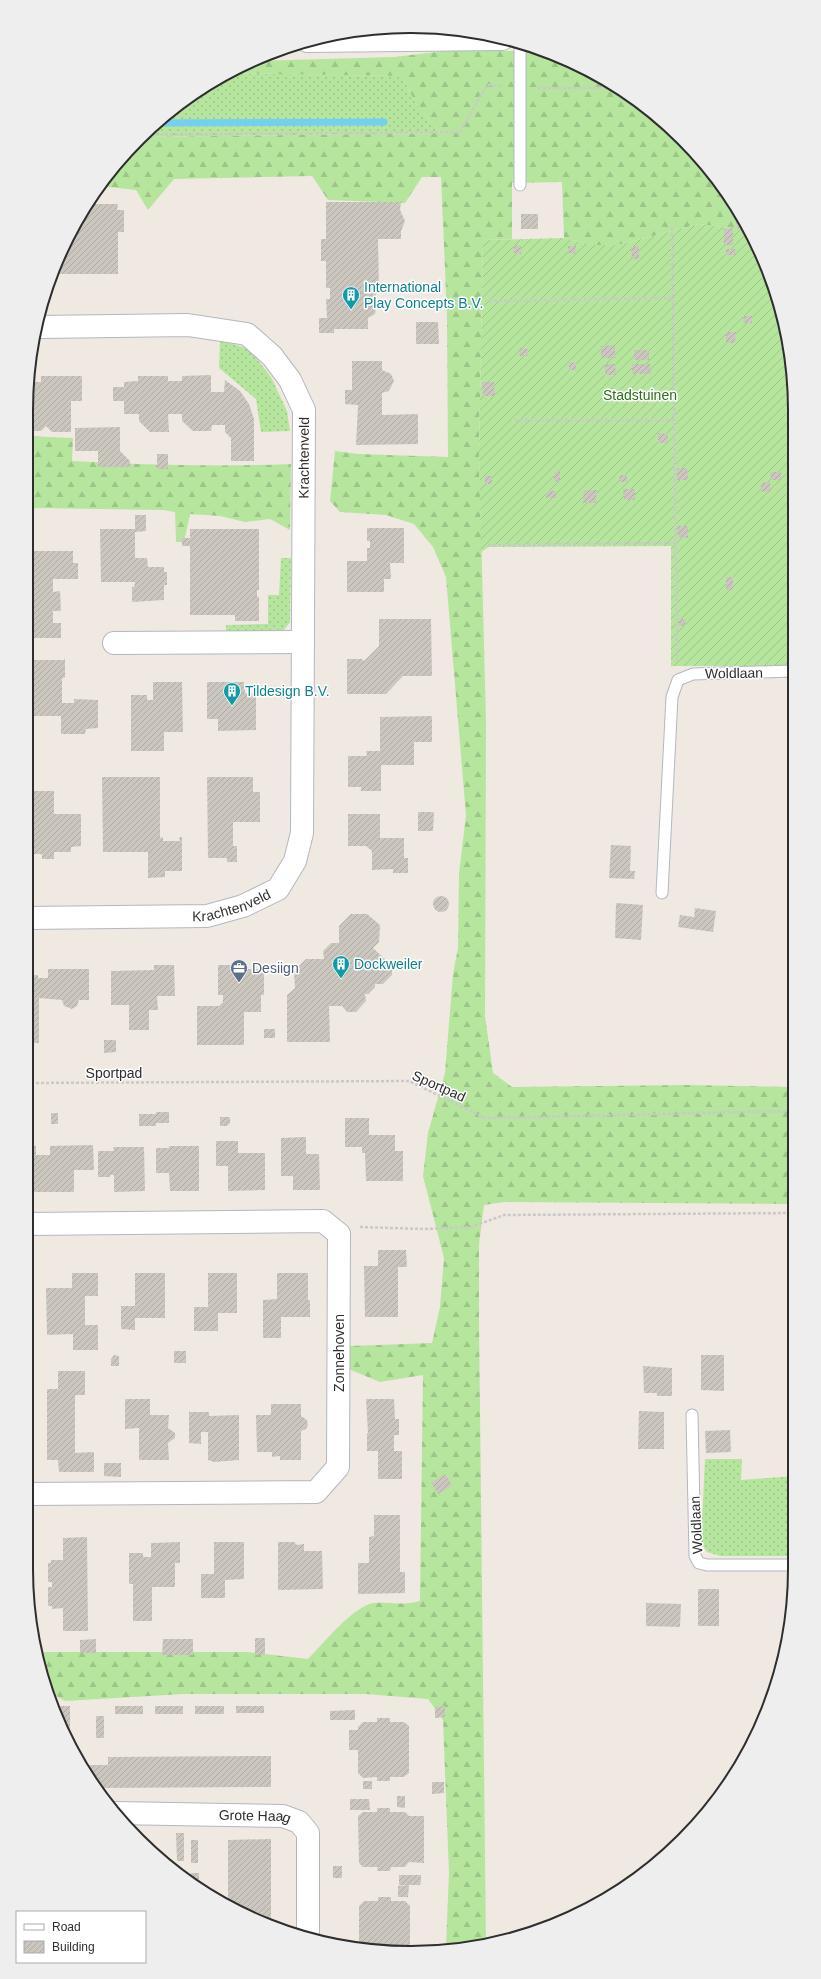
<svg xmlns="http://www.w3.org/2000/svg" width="821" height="1979" font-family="Helvetica,sans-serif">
	<defs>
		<pattern id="grass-dots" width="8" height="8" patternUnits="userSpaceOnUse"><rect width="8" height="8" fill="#b6e59e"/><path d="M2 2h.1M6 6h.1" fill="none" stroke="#9dc588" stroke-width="1.8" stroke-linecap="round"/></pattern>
		<pattern id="forest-firs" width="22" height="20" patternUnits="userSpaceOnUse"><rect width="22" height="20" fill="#b6e59e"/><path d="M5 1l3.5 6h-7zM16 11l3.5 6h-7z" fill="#9dc588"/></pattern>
		<pattern id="garden-furrows" width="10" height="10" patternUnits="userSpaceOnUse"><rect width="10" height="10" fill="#b6e59e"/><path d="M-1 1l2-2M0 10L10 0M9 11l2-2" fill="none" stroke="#9dc588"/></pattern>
		<pattern id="building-hatch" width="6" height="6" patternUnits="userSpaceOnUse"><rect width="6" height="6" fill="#cbc7bf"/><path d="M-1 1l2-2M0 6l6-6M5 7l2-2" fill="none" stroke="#afaba4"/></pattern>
	</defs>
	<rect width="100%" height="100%" fill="#efe9e1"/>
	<g fill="url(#grass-dots)">
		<polygon points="228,73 402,76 416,104 439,130 440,133 143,137 176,106"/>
		<polygon points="220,340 249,349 271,377 287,411 290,431 261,432 256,399 219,368"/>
		<polygon points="281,558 291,558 290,622 284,630 226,633 226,625 268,624 268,595 279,595"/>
		<polygon points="705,1459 742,1459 741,1480 795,1476 795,1556 720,1556 707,1552 701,1543"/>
	</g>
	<g fill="url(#forest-firs)">
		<path d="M444,51H543L624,91L700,157L743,222L731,228L699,224L618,245H593L564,238L562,182L512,183V239L483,240L479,453L486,720L485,1016L493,1073L512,1087L688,1085L794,1087V1204L504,1202L484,1205L479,1244V1320L486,1945L446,1947L449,1873L443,1720L428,1699L366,1694H183L65,1701L46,1690L40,1655L43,1652H247L308,1659C322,1645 354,1605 374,1603C390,1602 404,1606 420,1601L423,1375L380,1382L346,1368L350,1346L432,1343L440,1307L444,1258L423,1176L428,1133L445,1073L453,974L458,948L459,874L466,815L446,577L433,547L414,524L386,515L340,512L330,501L335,451L358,454L448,457L447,316L441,177H422L405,203L328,200L312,176L174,179L148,210L136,190L100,186L121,157L143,137L440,133L439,130L416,104L402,76L228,73L240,66L254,61L394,57Z"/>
		<path d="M26,436L73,438L72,461C145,465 218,467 291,464L290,530L270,519L245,522L220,516L190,514L184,542H176L175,512L163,510L35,508L26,523Z"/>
	</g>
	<polygon fill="url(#garden-furrows)" points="743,222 755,241 792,360 793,666 671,666 671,546 489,547 481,552 479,453 483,240 564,238 593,245 618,245 699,224 731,228"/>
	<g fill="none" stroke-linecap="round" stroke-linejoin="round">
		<polyline stroke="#75cff0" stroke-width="7" points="158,123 384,122"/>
	</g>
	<g fill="url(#building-hatch)">
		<polygon points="326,202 401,202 400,210 405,221 401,231 401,239 378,239 379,288 376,288 376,309 375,314 368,318 368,329 334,329 334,333 319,333 319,318 327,318 326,299 330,299 330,288 326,288 326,261 321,261 321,239 326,239"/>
		<polygon points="88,204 118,204 117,210 124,210 124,232 118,232 118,274 52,274 77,218"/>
		<rect x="521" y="214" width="17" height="15"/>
		<polygon points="736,220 741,220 747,228 737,228"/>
		<polygon points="733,228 733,245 724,245 724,229"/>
		<polygon points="514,245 521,246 521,254 513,253"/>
		<polygon points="568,246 576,246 575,254 568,253"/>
		<polygon points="639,246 639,259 632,259 631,247"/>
		<polygon points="726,249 735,249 736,255 726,255"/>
		<polygon points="743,316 752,316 752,323 744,323"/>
		<polygon points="416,322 438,322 439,344 416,344"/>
		<polygon points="726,332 736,332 735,343 726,343"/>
		<polygon points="615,345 615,358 601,358 601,346"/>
		<polygon points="520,348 528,349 527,356 519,356"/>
		<rect x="634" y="350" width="15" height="10"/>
		<polygon points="352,361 382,361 382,370 391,374 394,381 389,391 382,393 382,415 418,414 418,444 356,445 358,405 345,404 345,390 352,390"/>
		<polygon points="569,362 576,363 576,370 569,370"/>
		<polygon points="605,364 615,364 616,375 605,375"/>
		<polygon points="632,364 650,364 651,374 632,374"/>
		<polygon points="211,375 211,392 224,392 225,380 240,391 249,404 254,419 254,461 231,461 231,438 225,432 225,425 212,425 211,431 193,431 182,421 182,414 168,414 169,432 150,432 139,421 139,414 124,414 124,401 113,401 113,387 124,387 124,382 138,381 138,376 168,376 168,381 182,381 182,376"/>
		<polygon points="41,376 82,376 82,401 71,401 71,432 52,432 46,426 41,431 28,431 26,432 26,411 31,382 41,382"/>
		<polygon points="482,382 494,382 495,396 483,396"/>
		<polygon points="120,427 120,451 130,461 130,467 98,467 98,451 75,451 75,428"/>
		<polygon points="658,433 668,434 667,443 658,443"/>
		<rect x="157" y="454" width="11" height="15"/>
		<polygon points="678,468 687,468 688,480 677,480 677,469"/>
		<polygon points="554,472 560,472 560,482 554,481"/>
		<polygon points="770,472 781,472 781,480 771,480"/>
		<polygon points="619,475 627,475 627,482 620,482"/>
		<rect x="485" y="476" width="7" height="8"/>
		<polygon points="770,482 771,491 761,492 761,483"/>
		<polygon points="623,489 635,489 635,500 624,500"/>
		<polygon points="584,490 597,490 596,503 583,503"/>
		<polygon points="547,491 556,491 556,498 546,498"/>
		<polygon points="135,515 146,515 146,531 135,532 135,558 147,558 148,567 164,567 164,572 167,572 167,585 164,585 164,600 132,602 132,587 134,587 135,582 101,582 100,529 135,529"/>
		<polygon points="677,526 688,526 688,538 678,537"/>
		<polygon points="367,528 404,528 404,563 390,563 391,579 384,579 384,592 347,592 347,561 367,561 367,548 370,548 370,541 367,541"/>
		<polygon points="190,529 259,529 259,590 257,590 257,597 259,597 259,621 235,621 235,615 190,615 190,546 182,546 182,538 190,538"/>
		<polygon points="27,551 73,551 73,563 78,563 78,579 53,579 53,592 60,591 61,611 53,611 53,623 61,623 61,638 27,638"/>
		<rect x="726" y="577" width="7" height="13"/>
		<polygon points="379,619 431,619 432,676 403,676 386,694 347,694 347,659 362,659 364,661 379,646"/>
		<polygon points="679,619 686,619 685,626 679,626"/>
		<polygon points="65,657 65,678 62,678 62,703 74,703 74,699 98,700 98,728 86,729 85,734 61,734 61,716 28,716 28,660 64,660"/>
		<polygon points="153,682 182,682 183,732 164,732 164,751 131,751 131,695 147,695 147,700 153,700"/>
		<polygon points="207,682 244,682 245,693 256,693 256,730 218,731 218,719 207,719"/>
		<polygon points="432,716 432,742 414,742 414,765 381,765 381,791 361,791 361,787 348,787 348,756 367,756 366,751 380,751 380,717"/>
		<polygon points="102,777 160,777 160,838 163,837 163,841 180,841 179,837 182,837 182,871 165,871 165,877 148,878 148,852 103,852"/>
		<polygon points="207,777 253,777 253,792 260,792 260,822 233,822 233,846 237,846 237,862 227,862 227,858 208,858"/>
		<polygon points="26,791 54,791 54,814 81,814 81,846 71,847 71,852 54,852 54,859 42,859 42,854 26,854"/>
		<polygon points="418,812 434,812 433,831 418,831"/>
		<polygon points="348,814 380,814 380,838 404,838 404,858 408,858 408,873 393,873 393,869 372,870 372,851 366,846 348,846"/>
		<polygon points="611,845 631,846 630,871 635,871 634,879 609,878"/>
		<circle cx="441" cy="904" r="8"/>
		<polygon points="616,903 643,905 641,940 615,938"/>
		<polygon points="695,908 716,911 713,932 678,927 680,915 694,917"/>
		<polygon points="351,914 367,914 380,925 379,942 373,948 392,966 392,975 383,984 375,984 375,987 368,994 365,994 366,1001 356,1012 347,1012 342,1006 329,1006 330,1042 287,1042 287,995 295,988 294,971 306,959 324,959 323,951 331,943 339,943 339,926"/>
		<polygon points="154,965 174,965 175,996 157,996 158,1010 149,1010 149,1030 129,1030 129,1005 111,1005 111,971 154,970"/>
		<polygon points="218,965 244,965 244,969 264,969 264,995 261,995 261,1012 244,1012 244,1045 197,1045 197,1006 219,1006 223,1002 223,995 218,995"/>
		<polygon points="48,969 89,969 89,1000 79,1000 77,1006 72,1009 64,1006 62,1000 39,998 39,1043 26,1043 26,975 38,975 38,978 48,978"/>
		<rect x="264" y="1029" width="11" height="9"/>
		<polygon points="104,1040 116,1040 116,1052 104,1053"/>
		<polygon points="156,1112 169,1112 169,1123 156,1123 156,1126 139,1126 139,1114 156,1114"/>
		<rect x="51" y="1113" width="7" height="11"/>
		<polygon points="220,1117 230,1117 230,1123 227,1126 220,1126"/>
		<polygon points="345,1118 369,1118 369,1135 395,1135 395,1151 403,1151 403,1181 366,1181 365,1153 362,1153 362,1147 345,1147"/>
		<polygon points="306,1137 306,1154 319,1154 320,1190 293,1190 293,1176 281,1176 281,1138"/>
		<polygon points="216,1141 238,1141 238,1153 265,1153 265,1190 228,1191 228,1166 216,1166"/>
		<polygon points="93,1145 94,1170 74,1170 74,1192 27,1192 26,1146 36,1146 36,1155 50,1155 50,1146"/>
		<polygon points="169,1146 199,1146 199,1191 170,1191 169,1173 156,1173 156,1148 169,1148"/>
		<polygon points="113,1147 144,1147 145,1191 114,1192 114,1175 110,1175 110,1177 98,1177 98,1151 114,1151"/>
		<polygon points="378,1250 406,1250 407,1267 398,1267 398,1317 365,1317 364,1266 378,1266"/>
		<polygon points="72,1273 98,1273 98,1296 85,1296 85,1325 98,1325 98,1350 73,1350 73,1334 47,1335 46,1288 72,1288"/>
		<polygon points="135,1273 165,1273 165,1318 135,1318 135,1330 121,1329 121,1306 135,1306"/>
		<polygon points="208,1273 237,1273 237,1313 218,1313 218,1331 194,1331 194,1307 208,1307"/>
		<polygon points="277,1273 308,1273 308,1300 310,1300 310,1317 281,1317 281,1338 263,1338 263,1300 277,1299"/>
		<rect x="174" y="1351" width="12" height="12"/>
		<polygon points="114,1355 119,1356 119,1366 111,1366 111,1359"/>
		<polygon points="701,1355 724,1355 724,1391 701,1390"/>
		<polygon points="643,1366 672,1368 672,1396 657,1396 657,1393 644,1393"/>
		<polygon points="58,1371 85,1371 85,1395 75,1395 75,1453 94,1452 94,1472 59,1472 58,1460 47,1460 47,1389 58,1389"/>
		<polygon points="125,1399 150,1399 150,1415 169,1415 168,1428 175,1433 175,1438 168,1443 169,1460 139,1460 139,1428 125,1429"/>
		<polygon points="366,1399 394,1399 395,1419 399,1419 399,1435 394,1435 394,1451 402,1451 402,1479 378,1479 378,1451 367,1451 367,1433 368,1433"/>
		<polygon points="271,1404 301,1404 301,1416 307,1420 308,1425 306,1429 301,1431 301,1460 280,1460 280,1456 272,1457 272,1452 257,1452 256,1415 271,1415"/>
		<polygon points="639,1411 664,1412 664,1449 638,1449"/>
		<polygon points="189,1412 209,1412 209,1416 239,1415 239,1460 214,1462 208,1460 208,1432 201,1432 201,1444 189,1443"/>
		<polygon points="730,1430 731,1452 706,1453 705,1431"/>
		<polygon points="104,1463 121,1463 121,1477 104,1476"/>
		<polygon points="445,1474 452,1485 438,1494 431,1483"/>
		<polygon points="374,1515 400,1515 400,1572 405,1572 405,1593 358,1594 358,1563 369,1563 369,1537 374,1536"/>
		<polygon points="87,1537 88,1631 63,1631 63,1608 52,1609 52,1606 48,1606 48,1587 52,1587 52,1582 48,1582 48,1563 51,1563 51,1560 63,1560 63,1538"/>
		<polygon points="180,1542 180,1563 175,1563 175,1587 152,1587 152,1621 133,1621 133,1584 129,1584 129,1553 143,1553 143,1557 151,1557 151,1543"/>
		<polygon points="214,1542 244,1542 244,1579 225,1580 225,1598 201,1598 201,1574 214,1574"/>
		<polygon points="278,1542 294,1542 297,1545 304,1544 304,1551 322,1551 323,1589 278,1590"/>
		<rect x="698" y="1589" width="21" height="37"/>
		<polygon points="646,1603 681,1604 680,1627 646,1626"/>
		<rect x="255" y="1638" width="10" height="17"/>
		<polygon points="96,1639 96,1653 80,1653 80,1640"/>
		<polygon points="163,1639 193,1639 193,1655 162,1655"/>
		<polygon points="53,1706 70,1706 70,1745 62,1727"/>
		<rect x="115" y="1706" width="28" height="8"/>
		<rect x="155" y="1706" width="28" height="8"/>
		<rect x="195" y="1706" width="29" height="8"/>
		<rect x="236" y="1706" width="28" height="7"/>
		<polygon points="445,1706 445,1717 435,1718 435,1707"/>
		<polygon points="355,1710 355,1720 330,1720 330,1711"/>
		<rect x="96" y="1716" width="8" height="22"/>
		<polygon points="377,1718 390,1718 390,1722 404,1722 409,1726 409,1773 404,1777 390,1777 390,1781 377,1781 377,1777 363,1778 358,1773 358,1750 349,1750 349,1730 358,1730 358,1727 363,1722 377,1722"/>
		<polygon points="271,1756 271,1787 97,1788 81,1765 108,1765 108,1757"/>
		<rect x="363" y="1781" width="9" height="8"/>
		<polygon points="432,1782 444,1782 444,1793 432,1794"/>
		<polygon points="397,1796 405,1796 405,1808 397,1807"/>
		<polygon points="350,1799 369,1799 370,1810 350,1810"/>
		<polygon points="377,1808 390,1808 390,1812 405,1812 409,1816 424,1816 424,1863 409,1862 405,1867 391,1867 390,1871 377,1871 378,1867 363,1867 359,1863 358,1816 363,1812 377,1812"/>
		<polygon points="176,1833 184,1833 184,1861 177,1861"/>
		<polygon points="271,1839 271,1926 228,1906 228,1840"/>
		<rect x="191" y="1840" width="7" height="23"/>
		<rect x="333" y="1866" width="9" height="12"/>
		<polygon points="191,1873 199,1873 199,1885 191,1879"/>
		<polygon points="399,1875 421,1875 421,1881 420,1885 399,1885"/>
		<polygon points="409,1885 408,1897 398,1897 398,1886"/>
		<polygon points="378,1897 391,1897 391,1901 405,1901 410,1906 410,1948 359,1949 359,1906 364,1901 378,1901"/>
	</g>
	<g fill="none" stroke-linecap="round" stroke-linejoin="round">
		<g stroke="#b4b7c1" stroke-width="13">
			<g id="lane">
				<polyline points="520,43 520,185"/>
				<polyline points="662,893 672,697 678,680 693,674 793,671"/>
				<polyline points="692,1415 695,1556 699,1563 707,1565 795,1565"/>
			</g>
		</g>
		<g stroke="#b4b7c1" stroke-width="24">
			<g id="street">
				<polyline points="114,643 303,642"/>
				<path id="s1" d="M26,918L207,916L243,906L278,889L295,861L302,833L304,410L290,380L272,356L247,334L188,325L40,327"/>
				<polyline points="26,1224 323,1221 339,1234 338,1467 316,1492 26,1494"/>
				<path id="s2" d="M115,1813L283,1816L299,1822L308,1833V1938"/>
			</g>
		</g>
		<g stroke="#b4b7c1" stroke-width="24">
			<polyline id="secondary" points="307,41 502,39"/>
		</g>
		<g stroke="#c9c9c9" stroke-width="2.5" stroke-dasharray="3 2" stroke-linecap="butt">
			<polyline points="538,88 618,88"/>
			<polyline points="145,135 460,132 487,85 501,86"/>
			<polyline points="672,228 677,662"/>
			<polyline points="489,301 673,298"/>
			<polyline points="515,420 674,420"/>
			<polyline points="488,545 676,543"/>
			<polyline points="26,1083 409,1081 485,1118 794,1111"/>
			<polyline points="360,1227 425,1229 471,1227 504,1215 794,1213"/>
		</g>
		<use href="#lane" stroke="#fff" stroke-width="11"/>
		<use href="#street" stroke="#fff" stroke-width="22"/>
		<use href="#secondary" stroke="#fff" stroke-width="22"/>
	</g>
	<defs>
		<g id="building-pin" transform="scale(0.9)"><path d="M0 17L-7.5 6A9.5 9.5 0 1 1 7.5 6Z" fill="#0f9aa8" stroke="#fff"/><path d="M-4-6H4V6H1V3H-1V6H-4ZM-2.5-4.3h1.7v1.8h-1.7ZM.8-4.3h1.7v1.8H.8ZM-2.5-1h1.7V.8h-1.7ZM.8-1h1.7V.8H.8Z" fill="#fff"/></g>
		<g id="office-pin" transform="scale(0.9)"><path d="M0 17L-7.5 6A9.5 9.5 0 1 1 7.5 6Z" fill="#5c6f8a" stroke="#fff"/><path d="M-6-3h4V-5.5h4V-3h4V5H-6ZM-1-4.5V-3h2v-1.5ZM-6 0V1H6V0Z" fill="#fff"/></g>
	</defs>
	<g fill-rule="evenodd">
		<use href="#building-pin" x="351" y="295"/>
		<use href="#building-pin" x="232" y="691"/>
		<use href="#building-pin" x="341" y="964"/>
		<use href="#office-pin" x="239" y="968"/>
	</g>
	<g text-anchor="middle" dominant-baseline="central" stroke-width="3" stroke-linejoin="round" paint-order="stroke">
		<g font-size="14" fill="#0d838f" stroke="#fff" text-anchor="start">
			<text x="364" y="287">International<tspan x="364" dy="16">Play Concepts B.V.</tspan></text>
			<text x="245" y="691">Tildesign B.V.</text>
			<text x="354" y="964">Dockweiler</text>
		</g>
		<g font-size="14" fill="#2c6e1b" stroke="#fff">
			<text x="640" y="395">Stadstuinen</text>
		</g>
		<g font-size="14" fill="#2e2e2e" stroke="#fff">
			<text stroke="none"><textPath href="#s1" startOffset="694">Krachtenveld</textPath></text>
			<text transform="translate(734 673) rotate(-1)">Woldlaan</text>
			<text stroke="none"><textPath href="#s1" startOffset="207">Krachtenveld</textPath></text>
			<text x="114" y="1073">Sportpad</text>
			<text transform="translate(439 1086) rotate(24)">Sportpad</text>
			<text transform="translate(339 1353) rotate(-90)">Zonnehoven</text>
			<text transform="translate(696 1525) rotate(-93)">Woldlaan</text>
			<text stroke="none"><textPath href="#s2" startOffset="140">Grote Haag</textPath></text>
		</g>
		<g font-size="14" fill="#4e5e75" stroke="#fff" text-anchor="start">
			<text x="252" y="968">Desiign</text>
		</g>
	</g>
	<path d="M0 0H821V1979H0ZM410 33H411A377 377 0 0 1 788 410V1569A377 377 0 0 1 411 1946H410A377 377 0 0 1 33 1569V410A377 377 0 0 1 410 33Z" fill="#eee" fill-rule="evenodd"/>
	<path fill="none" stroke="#2e2e2e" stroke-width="2" d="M410 33H411A377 377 0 0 1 788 410V1569A377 377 0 0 1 411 1946H410A377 377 0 0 1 33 1569V410A377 377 0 0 1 410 33Z"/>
	<rect x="16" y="1911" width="130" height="52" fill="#ffffff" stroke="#ababab"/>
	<rect x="24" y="1924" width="20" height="6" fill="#ffffff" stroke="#ababab"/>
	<text x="52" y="1931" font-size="12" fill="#2e2e2e">Road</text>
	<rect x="24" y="1941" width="20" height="12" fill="url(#building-hatch)" stroke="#ababab"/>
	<text x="52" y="1951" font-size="12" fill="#2e2e2e">Building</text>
</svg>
